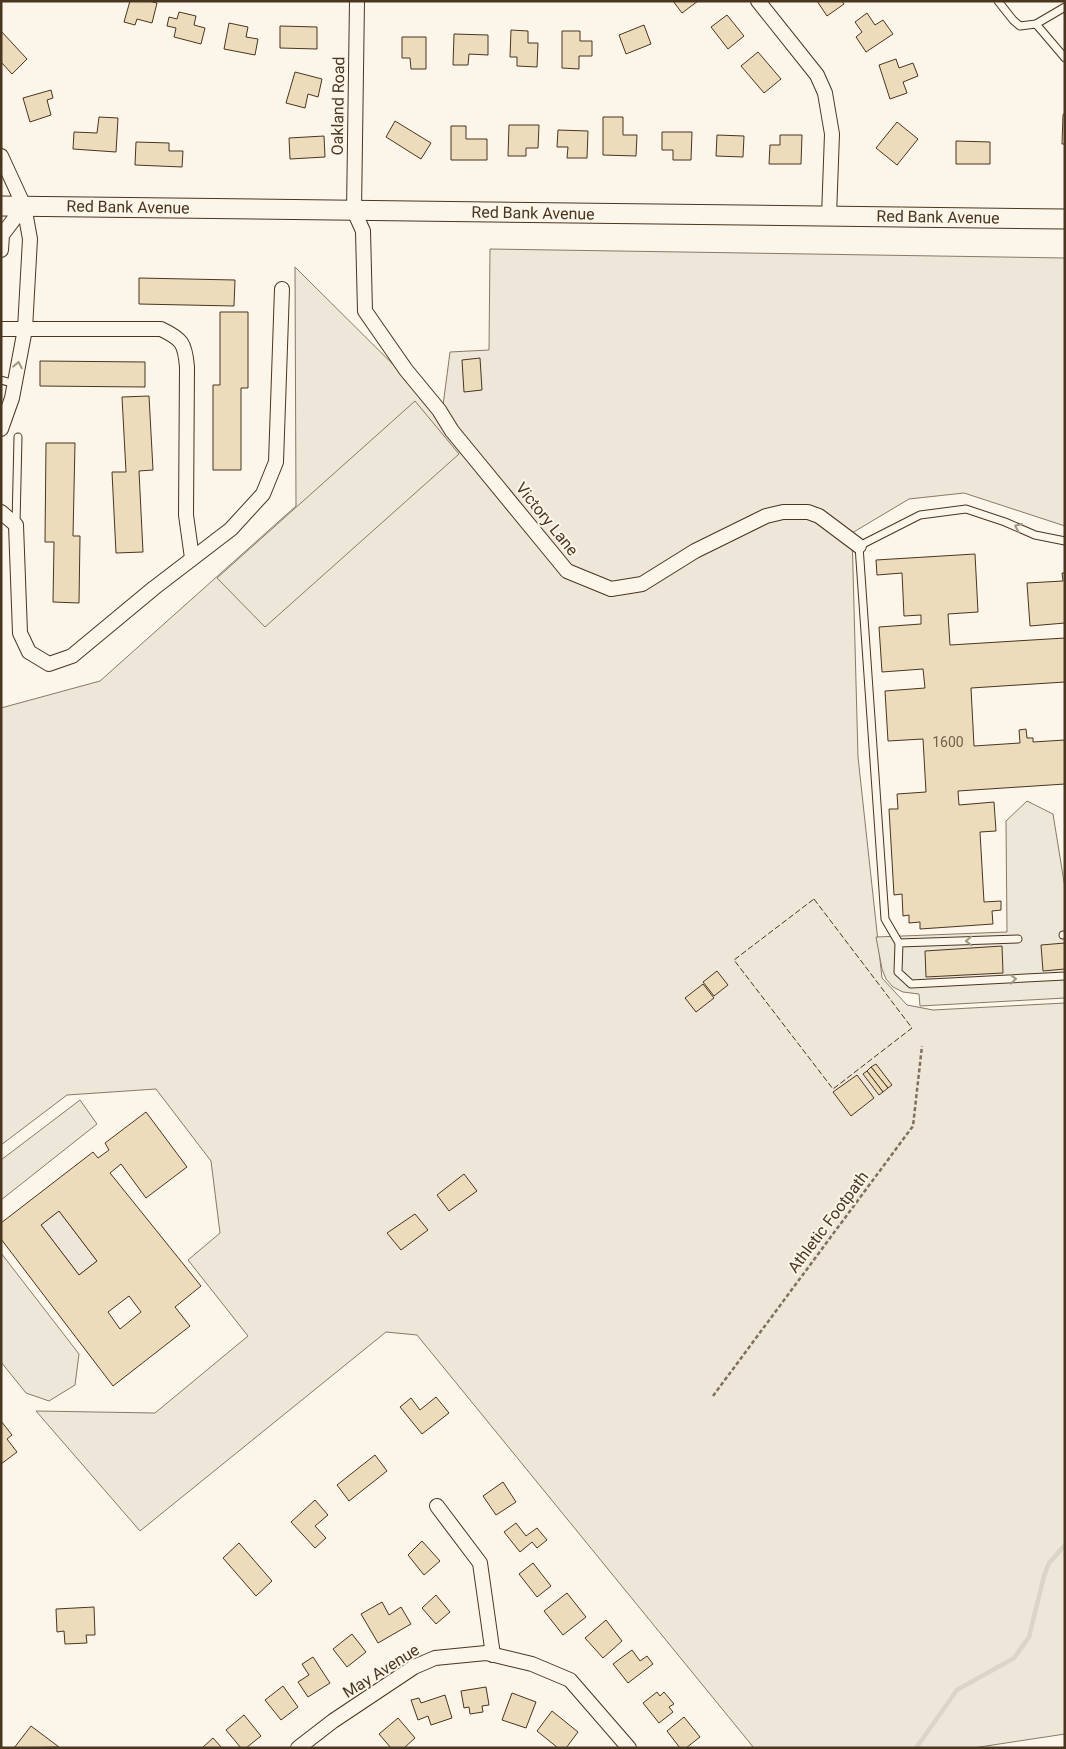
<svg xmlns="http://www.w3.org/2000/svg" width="1066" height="1749" font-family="Roboto,sans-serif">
	<rect width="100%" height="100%" fill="#fbf6e9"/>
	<g fill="#ede6d9" stroke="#887966">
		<polygon points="490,249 1065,258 1065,526 964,493 909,499 852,533 858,757 882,978 907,1005 933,1010 1065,1003 1065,1734 973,1748 754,1748 417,1335 386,1332 140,1531 36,1411 155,1413 248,1336 188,1260 220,1233 211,1161 156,1089 67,1095 1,1145 1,708 100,681 296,506 295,267 442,413 450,352 489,350"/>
		<polygon points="59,1211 97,1261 79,1275 41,1225"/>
	</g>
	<g fill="#ede7d9" stroke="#887966">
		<polygon points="415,401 459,454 265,627 217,578"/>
		<polygon points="1027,801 1053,814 1065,888 1065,998 920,1006 919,994 903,992 893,987 886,979 882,969 876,937 1007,932 1006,821"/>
		<polygon points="80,1100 97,1124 1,1200 1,1160"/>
		<polygon points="1,1253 79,1354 75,1385 49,1401 26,1393 1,1362"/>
	</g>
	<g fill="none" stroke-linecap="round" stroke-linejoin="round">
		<polyline stroke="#dcd4c6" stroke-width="4.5" points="916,1748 957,1690 1014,1658 1029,1637 1044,1576 1049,1563 1065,1545"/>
	</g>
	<g fill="#ecdcbc" stroke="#4a3520" fill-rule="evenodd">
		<polygon points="130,1 149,1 157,3 152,23 137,19 135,25 124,22"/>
		<polygon points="673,1 698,1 682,13"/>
		<polygon points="817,1 842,1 844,4 827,16"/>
		<polygon points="179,12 196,16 194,25 205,28 201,44 174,37 176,28 167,26 169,17 177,19"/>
		<polygon points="867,13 875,25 883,20 893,34 866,52 856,37 862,32 855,22"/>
		<polygon points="727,15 744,36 728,49 711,27"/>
		<polygon points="229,23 248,27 246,37 258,39 255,55 224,49"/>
		<polygon points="644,25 651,44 626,54 619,35"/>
		<polygon points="280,26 317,27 317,49 280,48"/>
		<polygon points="511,30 528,31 528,43 538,43 537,67 517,66 517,57 510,57"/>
		<polygon points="1,31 27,59 12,74 1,62"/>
		<polygon points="562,31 580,31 580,41 592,41 592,56 579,56 579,69 562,68"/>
		<polygon points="454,34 488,35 488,55 469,54 468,65 453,65"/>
		<polygon points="402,37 426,37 426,69 411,69 410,58 402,58"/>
		<polygon points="758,52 781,79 764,93 741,66"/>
		<polygon points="896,59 899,68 913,63 918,76 903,82 907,93 890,99 879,65"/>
		<polygon points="295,72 322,79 318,97 308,94 305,108 286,103"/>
		<polygon points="51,90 53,98 47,100 51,115 30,122 23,98"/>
		<polygon points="1065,112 1065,144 1062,144 1063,115"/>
		<polygon points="99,117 118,118 116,152 73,149 74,132 97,133"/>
		<polygon points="603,117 623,117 623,135 637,135 636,156 603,155"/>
		<polygon points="395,121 431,143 421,159 386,137"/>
		<polygon points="897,122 918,139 897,165 876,148"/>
		<polygon points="509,125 539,125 538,148 526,148 526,156 508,156"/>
		<polygon points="451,126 466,126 466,139 487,139 487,160 451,160"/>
		<polygon points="558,130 588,131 587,158 567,158 568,147 557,147"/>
		<polygon points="662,132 692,132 691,160 673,160 673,150 662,150"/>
		<polygon points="717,135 744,136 743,157 716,156"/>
		<polygon points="780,135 802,135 801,164 769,164 770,145 780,145"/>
		<polygon points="324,136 325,157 290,159 289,138"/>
		<polygon points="956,141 990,142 990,164 956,164"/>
		<polygon points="136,142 169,143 169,151 183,151 182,167 135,165"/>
		<polygon points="139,278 235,280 234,306 139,304"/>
		<polygon points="220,312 248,312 248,388 241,388 241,470 213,470 213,385 220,385"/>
		<polygon points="480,358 482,390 464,392 462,360"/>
		<polygon points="40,361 145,362 145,387 40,386"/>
		<polygon points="149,396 153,470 139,471 143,552 116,553 112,472 126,472 122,397"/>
		<polygon points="46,443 75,443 73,536 80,536 79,603 53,602 54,542 45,542"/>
		<polygon points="975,554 978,612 948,614 950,645 1065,638 1065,682 971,688 974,746 1020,743 1019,730 1026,729 1027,738 1033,738 1033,742 1065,740 1065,784 958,791 959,805 994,802 996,831 980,832 984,902 1001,901 1001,910 992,911 993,924 920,929 920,922 909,923 909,915 903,916 902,894 894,895 889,809 898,809 897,794 926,792 923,739 888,741 885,691 925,688 923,669 882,672 879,627 921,624 921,615 904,616 902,573 877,575 876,560"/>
		<polygon points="1062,573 1065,573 1065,623 1030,626 1027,583 1063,581"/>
		<polygon points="1065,943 1065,969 1043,971 1041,945"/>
		<polygon points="1002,946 1003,973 926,977 925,951"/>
		<polygon points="717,971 728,985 714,996 703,982"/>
		<polygon points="703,984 714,998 696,1012 685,998"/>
		<polygon points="876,1064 892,1085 888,1088 871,1067"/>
		<polygon points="871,1067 888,1088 883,1092 867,1071"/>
		<polygon points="867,1071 883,1092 879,1095 863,1074"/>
		<polygon points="857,1075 874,1098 851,1116 833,1092"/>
		<path d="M146,1112L187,1167L146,1198L121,1164L110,1173L201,1286L175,1307L190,1326L113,1386L1,1239V1223L93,1152L98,1158L109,1150L105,1143ZM59,1211L97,1261L79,1275L41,1225ZM129,1296L141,1312L120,1329L108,1312Z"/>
		<polygon points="464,1174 477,1191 449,1211 437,1195"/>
		<polygon points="415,1214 428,1230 401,1250 387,1233"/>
		<polygon points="436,1397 449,1413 422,1434 400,1407 411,1398 420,1410"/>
		<polygon points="1,1421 12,1435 7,1439 17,1452 1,1464"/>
		<polygon points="375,1455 387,1471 349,1501 337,1485"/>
		<polygon points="503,1482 516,1502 496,1515 483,1496"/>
		<polygon points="315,1500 328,1515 315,1526 326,1538 315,1548 291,1522"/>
		<polygon points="516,1523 526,1536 537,1528 547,1540 537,1548 532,1542 520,1552 504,1532"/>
		<polygon points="422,1541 440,1561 424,1575 408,1555"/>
		<polygon points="239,1543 272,1581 256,1596 223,1558"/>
		<polygon points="533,1563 551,1586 537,1597 519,1574"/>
		<polygon points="567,1593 586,1617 563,1635 544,1611"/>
		<polygon points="436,1595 450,1612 436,1624 422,1608"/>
		<polygon points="382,1602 389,1615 401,1607 411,1624 378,1643 361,1614"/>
		<polygon points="94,1607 95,1635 86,1635 87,1643 65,1644 64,1631 57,1632 56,1609"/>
		<polygon points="606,1620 622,1641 603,1658 585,1638"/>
		<polygon points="352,1634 366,1652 347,1667 333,1649"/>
		<polygon points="632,1650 640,1661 647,1656 653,1664 628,1683 613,1664"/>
		<polygon points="313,1657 330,1683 308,1697 298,1682 309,1675 302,1664"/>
		<polygon points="283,1686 298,1707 281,1720 265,1700"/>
		<polygon points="486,1687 489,1705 482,1706 483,1712 470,1714 469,1707 464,1708 461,1691"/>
		<polygon points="657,1692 660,1696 664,1692 674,1704 669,1707 673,1712 659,1723 643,1703"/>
		<polygon points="512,1693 536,1702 526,1728 502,1720"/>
		<polygon points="445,1695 452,1718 431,1725 428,1716 418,1720 411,1700 419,1698 421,1703"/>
		<polygon points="552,1711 578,1732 566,1748 558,1748 537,1731"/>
		<polygon points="244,1715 261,1736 246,1748 241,1748 226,1730"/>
		<polygon points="684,1717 700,1737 686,1748 680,1748 667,1731"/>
		<polygon points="398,1718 415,1738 404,1748 391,1748 379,1734"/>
		<polygon points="31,1726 59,1747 14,1748"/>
		<polygon points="213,1738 222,1748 202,1748"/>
	</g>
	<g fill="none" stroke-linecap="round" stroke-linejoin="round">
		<g stroke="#4a3520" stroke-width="9">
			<g id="lane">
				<polyline points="998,1 1013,20 1020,26 1036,24 1065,7"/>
				<polyline points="1036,24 1065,58"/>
				<polyline points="1,380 15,384"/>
				<polyline points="16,524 18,437"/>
				<polyline points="1063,935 1065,935"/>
				<polyline points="1018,939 899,943 898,972 911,984 1065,976"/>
				<polyline points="899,943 885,919 859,546 920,515 966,509 1005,522 1035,535 1065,541"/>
			</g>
		</g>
		<g stroke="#4a3520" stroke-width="16">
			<g id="street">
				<polyline points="357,1 354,211 363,231 365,311 406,370 439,410 452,431 567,571 611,589 642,584 695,551 766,516 783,512 808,512 819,516 859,546"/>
				<polyline points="758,1 817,75 825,93 832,134 829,216"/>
				<polyline points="1,156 24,206 30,239 25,329 12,398 1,429"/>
				<polyline points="1,250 2,235 24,206"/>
				<path d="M1,329H161C182,339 185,343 187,367L186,515L192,558"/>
				<polyline points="1,512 16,525 20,633 29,652 49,664 72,656 154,588 231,529 263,494 276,462 282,289"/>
				<polyline points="437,1506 480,1563 493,1655"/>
				<polyline points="298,1748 333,1721 414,1667 435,1658 486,1653 532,1664 570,1680 629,1748"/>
			</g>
		</g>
		<g stroke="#4a3520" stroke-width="21">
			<polyline id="secondary" points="1,206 1065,219"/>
		</g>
		<polyline stroke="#7f6f5c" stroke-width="2.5" stroke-dasharray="4 2.5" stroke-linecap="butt" points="713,1396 913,1126 922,1046"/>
		<use href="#lane" stroke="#fbf6e9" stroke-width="7"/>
		<use href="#street" stroke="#fbf6e9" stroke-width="14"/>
		<use href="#secondary" stroke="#fbf6e9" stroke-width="19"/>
		<polygon stroke="#4a3520" stroke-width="1" stroke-dasharray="6 2.5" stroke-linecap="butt" points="814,899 912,1028 833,1089 734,960"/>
	</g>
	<defs><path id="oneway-chevron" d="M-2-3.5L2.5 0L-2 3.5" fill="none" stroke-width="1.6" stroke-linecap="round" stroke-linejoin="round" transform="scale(1.25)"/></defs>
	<g stroke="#a29684">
		<use href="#oneway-chevron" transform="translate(18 365) rotate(-79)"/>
		<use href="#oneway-chevron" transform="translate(1018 527) rotate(-157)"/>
		<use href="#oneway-chevron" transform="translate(969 941) rotate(178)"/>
		<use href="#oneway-chevron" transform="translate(1013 979) rotate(-3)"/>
	</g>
	<g text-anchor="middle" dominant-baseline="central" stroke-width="4" stroke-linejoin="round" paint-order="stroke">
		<g font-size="14" fill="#725f47">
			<text x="948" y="742">1600</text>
		</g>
		<g font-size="16" fill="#4a3520" stroke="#fbf6e9">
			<text transform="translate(338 106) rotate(-89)">Oakland Road</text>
			<text transform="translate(128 207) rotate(1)">Red Bank Avenue</text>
			<text transform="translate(533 213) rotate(1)">Red Bank Avenue</text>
			<text transform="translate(938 217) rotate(1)">Red Bank Avenue</text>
			<text transform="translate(547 519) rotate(51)">Victory Lane</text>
			<text transform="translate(828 1222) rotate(-53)">Athletic Footpath</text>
			<text transform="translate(381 1671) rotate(-32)">May Avenue</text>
		</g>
	</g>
	<rect width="1066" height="1749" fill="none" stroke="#4a3520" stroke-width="5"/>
</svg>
